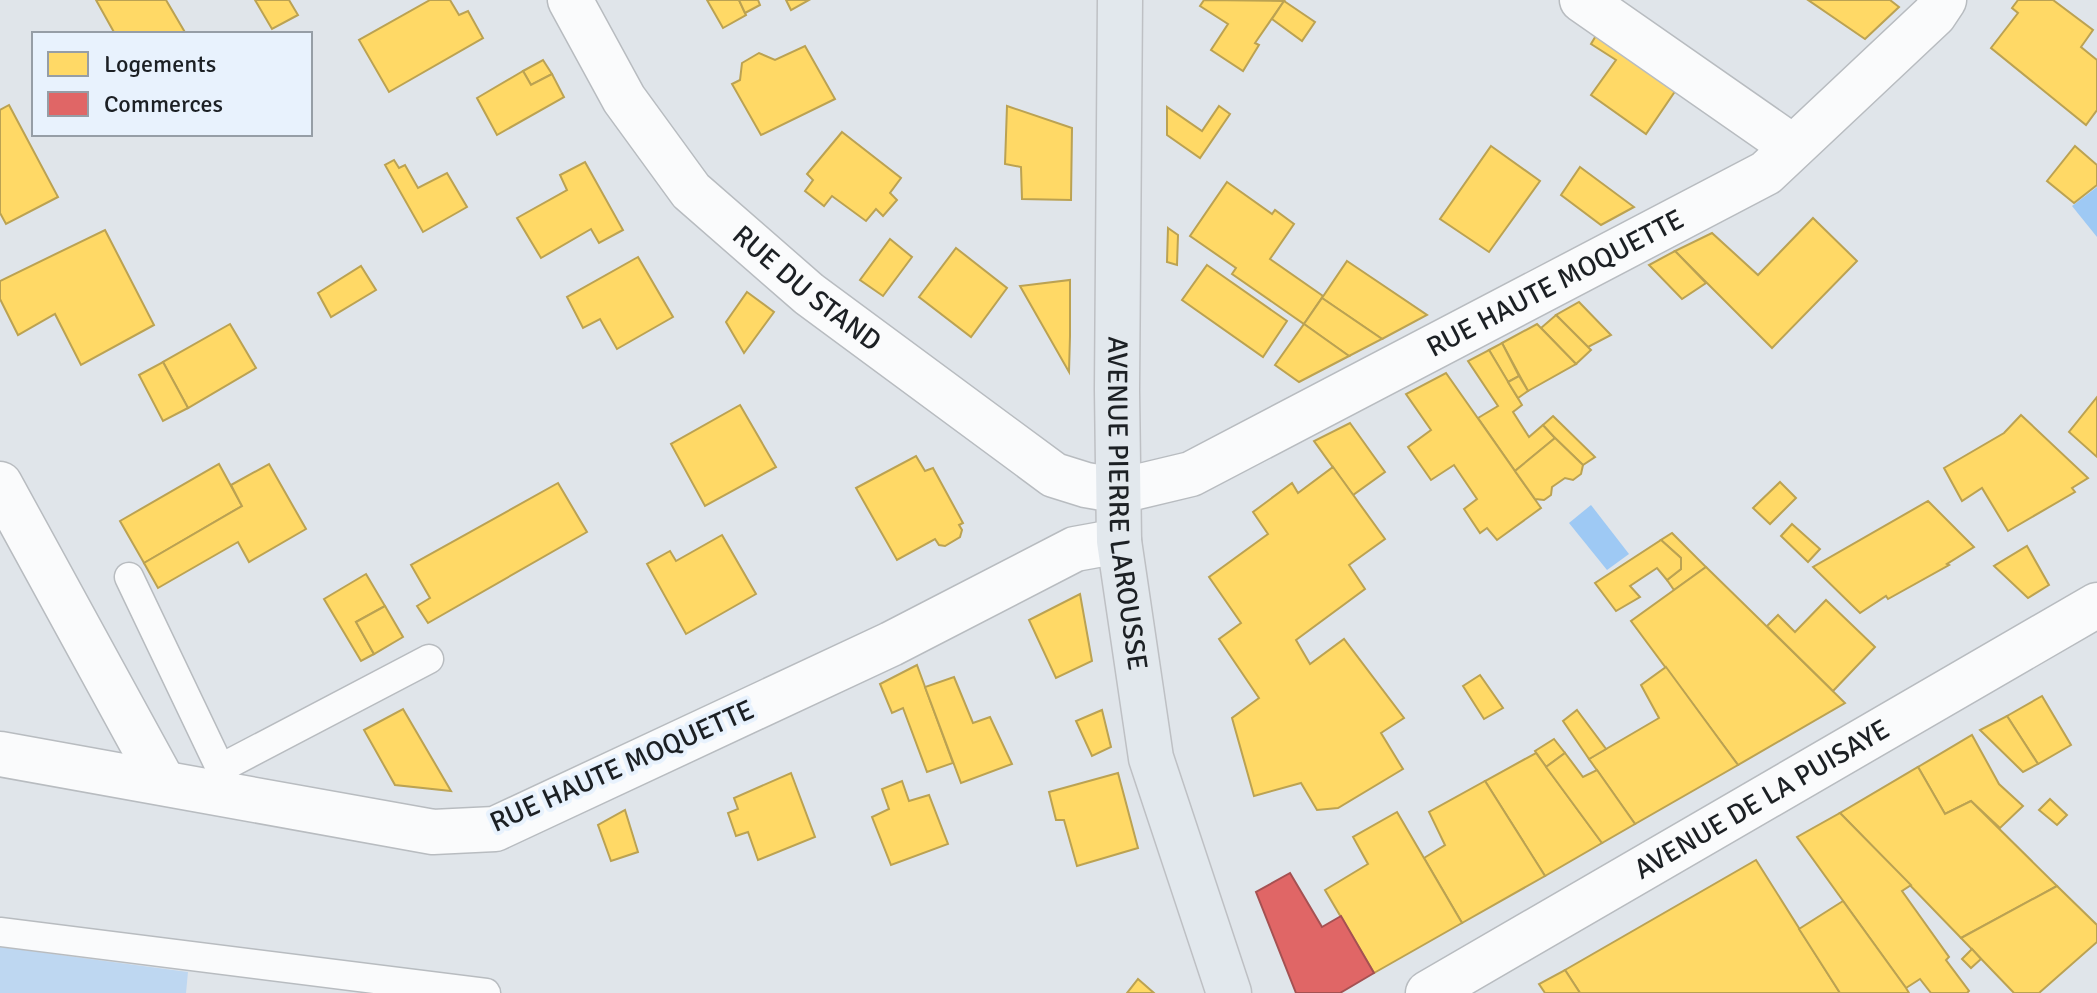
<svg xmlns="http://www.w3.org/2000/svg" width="2097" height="993" font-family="Signika,sans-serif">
	<rect width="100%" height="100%" fill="#e0e5ea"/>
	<polygon fill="#bed7f1" points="0,947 188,972 186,993 0,993"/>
	<g fill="#9ec9f4">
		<polygon points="2097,187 2097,237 2072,206"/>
		<polygon points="1591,505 1629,554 1607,570 1569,523"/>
	</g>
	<g fill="#ffd966" stroke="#bba252" stroke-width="2">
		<polygon points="96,0 166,0 186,34 115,34"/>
		<polygon points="255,0 289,0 298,15 272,29"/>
		<polygon points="430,0 450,0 459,15 468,11 483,38 389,92 359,40"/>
		<polygon points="707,0 739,0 746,15 723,28"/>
		<polygon points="739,0 758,0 760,5 745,13"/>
		<polygon points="786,0 809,0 791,10"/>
		<polygon points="1204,0 1284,1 1255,43 1259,45 1243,71 1211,50 1228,24 1200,6"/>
		<polygon points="1808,0 1890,0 1899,7 1865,39"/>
		<polygon points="2018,0 2053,0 2093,30 2081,47 2097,60 2097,110 2086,125 1991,48 2018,13 2012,8"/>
		<polygon points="1284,1 1315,22 1302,41 1272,19"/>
		<polygon points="1600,29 1680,84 1646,134 1591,95 1616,60 1591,44"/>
		<polygon points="805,46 835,99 761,135 732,84 740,80 742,63 759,53 775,60"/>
		<polygon points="543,60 552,74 531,85 523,71"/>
		<polygon points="523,71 531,85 552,74 564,97 497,135 477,98"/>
		<polygon points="9,105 58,197 6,224 0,213 0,110"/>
		<polygon points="1007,106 1072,128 1071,200 1022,199 1021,167 1005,164"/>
		<polygon points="1219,106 1230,114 1200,158 1167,135 1167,107 1202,131"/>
		<polygon points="842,132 901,178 890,193 897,200 883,216 876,209 866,221 832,196 824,206 805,191 813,180 807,174"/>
		<polygon points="1491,146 1540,181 1489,252 1440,219"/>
		<polygon points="2075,146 2097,165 2097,185 2074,203 2047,181"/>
		<polygon points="394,160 399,168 405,165 418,188 447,173 467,207 423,232 385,165"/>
		<polygon points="585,162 623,230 599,243 591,229 541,258 517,218 567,190 560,175"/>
		<polygon points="1580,167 1634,207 1601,225 1561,195"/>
		<polygon points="1227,182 1272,214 1275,210 1294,224 1270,259 1323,296 1304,324 1232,274 1236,268 1190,236"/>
		<polygon points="1813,218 1857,261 1772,348 1675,251 1712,233 1758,275"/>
		<polygon points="1168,228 1178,235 1177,265 1167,262"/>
		<polygon points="105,230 154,325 81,365 55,314 18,335 0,299 0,281"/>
		<polygon points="890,239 912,257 883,296 860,280"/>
		<polygon points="956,248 1007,288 971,337 919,297"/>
		<polygon points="1675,251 1706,283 1682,299 1649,265"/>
		<polygon points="638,257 673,317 617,349 600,319 583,328 567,297"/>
		<polygon points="1347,261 1427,315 1382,339 1322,298"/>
		<polygon points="1207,265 1287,321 1263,357 1182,300"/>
		<polygon points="361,266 376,290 331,317 318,293"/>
		<polygon points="1070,280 1070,336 1069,372 1020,286"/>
		<polygon points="747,292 774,312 744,353 726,322"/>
		<polygon points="1322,298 1382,339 1349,356 1304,324"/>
		<polygon points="1579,302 1611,335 1588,347 1556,315"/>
		<polygon points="1556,315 1591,350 1576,364 1541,328"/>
		<polygon points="230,324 256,368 188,408 163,362"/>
		<polygon points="1304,324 1349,356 1299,382 1275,365"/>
		<polygon points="1537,324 1576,364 1528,391 1502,343"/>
		<polygon points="1502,343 1519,376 1508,382 1489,350"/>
		<polygon points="1489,350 1522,405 1513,412 1529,437 1543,425 1555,438 1515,471 1478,418 1498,406 1468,361"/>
		<polygon points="163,362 188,408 163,421 139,375"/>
		<polygon points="1446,373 1541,508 1497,540 1487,528 1480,533 1464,509 1477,499 1454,465 1431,480 1408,447 1431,430 1406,394"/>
		<polygon points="1519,376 1528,391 1518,398 1508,382"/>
		<polygon points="2097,397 2097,457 2069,432"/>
		<polygon points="740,405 776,467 705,506 671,444"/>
		<polygon points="2021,415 2088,478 2072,488 2075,492 2008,531 1982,488 1962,501 1944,468 2004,433"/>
		<polygon points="1553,416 1595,457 1583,465 1555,438 1543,425"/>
		<polygon points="1350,423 1385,472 1353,495 1314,441"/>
		<polygon points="1555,438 1583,465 1581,474 1573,480 1565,478 1552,487 1551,495 1544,500 1535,499 1515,471"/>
		<polygon points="916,456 925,471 933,468 963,523 959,525 962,530 960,537 945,546 939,545 935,539 897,560 856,488"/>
		<polygon points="219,464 242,506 144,563 120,521"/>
		<polygon points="269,464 306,529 249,562 238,542 158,588 144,563 242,506 231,485"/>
		<polygon points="1333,467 1385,539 1349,565 1365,589 1296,640 1310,664 1344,639 1404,718 1381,733 1403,769 1338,808 1317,810 1301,783 1254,796 1232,718 1259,698 1219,639 1241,623 1209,577 1268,534 1253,512 1292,483 1298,493"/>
		<polygon points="1780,482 1796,498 1770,524 1753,508"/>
		<polygon points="558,483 587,532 428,623 417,606 430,598 411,565"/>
		<polygon points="1928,501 1974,547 1947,564 1949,565 1888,599 1886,596 1860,613 1813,567"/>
		<polygon points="1792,524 1820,549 1808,562 1781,536"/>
		<polygon points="1672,533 1706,567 1674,590 1667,580 1681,569 1681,558 1661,540"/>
		<polygon points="722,535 756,594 686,634 647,564 670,551 676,561"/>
		<polygon points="1661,540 1681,558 1681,569 1667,580 1657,568 1630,586 1640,597 1616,611 1595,583"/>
		<polygon points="2027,546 2049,585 2028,598 1994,566"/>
		<polygon points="1706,567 1845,703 1738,765 1631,621"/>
		<polygon points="366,574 385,606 356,622 374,654 361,661 324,599"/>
		<polygon points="1080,594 1092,661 1056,678 1029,620"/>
		<polygon points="1826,600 1875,647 1833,691 1767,626 1778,615 1795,632"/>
		<polygon points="385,606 403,637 374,654 356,622"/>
		<polygon points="917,665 953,763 927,772 903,708 892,713 880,684"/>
		<polygon points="1666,667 1738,765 1635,824 1589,759 1659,718 1641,685"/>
		<polygon points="1480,675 1503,708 1484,719 1463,686"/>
		<polygon points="954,677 973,723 990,717 1012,764 961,783 925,687"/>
		<polygon points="2042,696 2071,745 2038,764 2007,716"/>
		<polygon points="403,709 451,791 395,785 364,730"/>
		<polygon points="1102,710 1111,747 1092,756 1076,721"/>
		<polygon points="1577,710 1606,749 1589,759 1563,721"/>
		<polygon points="2007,716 2038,764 2023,772 1980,730"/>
		<polygon points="1972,735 1999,784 2023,806 2000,828 1971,801 1945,814 1918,767"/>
		<polygon points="1554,739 1565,753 1546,767 1535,751"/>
		<polygon points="1536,753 1602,843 1545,876 1485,781"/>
		<polygon points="1565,753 1583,777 1597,770 1635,824 1602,843 1546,767"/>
		<polygon points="1918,767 1945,814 1971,801 2057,886 1961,938 1840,813"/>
		<polygon points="791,773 815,837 758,860 748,832 736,836 728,813 738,809 734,798"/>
		<polygon points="1118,773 1138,848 1077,866 1064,820 1056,820 1049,792"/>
		<polygon points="902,781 909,801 929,795 948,844 891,865 872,817 889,809 882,789"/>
		<polygon points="1485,781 1545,876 1462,923 1424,858 1445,845 1429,812"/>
		<polygon points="2050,799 2067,815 2057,825 2039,810"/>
		<polygon points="625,810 638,852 611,861 598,825"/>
		<polygon points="1397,812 1462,923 1374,973 1325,890 1368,864 1353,837"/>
		<polygon points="1840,813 1911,885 1902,891 1949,957 1946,960 1969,991 1967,993 1931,993 1920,979 1906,988 1797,837"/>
		<polygon points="1756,860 1840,993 1580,993 1565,970"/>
		<polygon points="2057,886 2097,925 2097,942 2039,993 2014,993 1961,938"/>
		<polygon points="1843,901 1906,988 1909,993 1840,993 1799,929"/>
		<polygon points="1972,949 1981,959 1971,968 1962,959"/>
		<polygon points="1565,970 1580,993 1545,993 1539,984"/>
		<polygon points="1138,979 1154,993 1127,993"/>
	</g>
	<polygon fill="#e06666" stroke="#a55152" stroke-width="2" points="1290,873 1322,927 1341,916 1374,973 1340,993 1296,993 1256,892"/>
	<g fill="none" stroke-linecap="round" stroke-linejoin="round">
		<g stroke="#b8bcc0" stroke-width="31">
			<g id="service">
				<polyline points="129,577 233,795"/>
				<polyline points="221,768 429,659"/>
				<polyline points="0,932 486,993"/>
			</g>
		</g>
		<g stroke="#b8bcc0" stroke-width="47">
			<g id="minor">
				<path id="s1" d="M570,0L624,99L691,191L809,294L1054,475L1086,485L1120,491L1191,474L1766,173L1934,15L1944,0"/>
				<polyline points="1582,0 1793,147"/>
				<polyline points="0,484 163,782"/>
				<polyline points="0,754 433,832 495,829 891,644 1075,549 1119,541"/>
				<path id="s2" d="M1428,993L2097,605"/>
			</g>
		</g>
		<g stroke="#bec0c4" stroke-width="47">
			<g id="primary">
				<path id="s3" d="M1120,0L1117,390L1119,541L1151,758L1229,993"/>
			</g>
		</g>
		<use href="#service" stroke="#fafbfc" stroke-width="28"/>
		<use href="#minor" stroke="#fafbfc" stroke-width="44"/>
		<use href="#primary" stroke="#e2e8ed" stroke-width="44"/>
	</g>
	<g text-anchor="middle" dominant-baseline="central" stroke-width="8" stroke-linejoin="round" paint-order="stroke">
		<g font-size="28" fill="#1c2024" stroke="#e8f2fd">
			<text stroke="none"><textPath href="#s1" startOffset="1240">RUE HAUTE MOQUETTE</textPath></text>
			<text stroke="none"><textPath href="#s1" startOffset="378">RUE DU STAND</textPath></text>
			<text stroke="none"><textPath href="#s3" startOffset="504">AVENUE PIERRE LAROUSSE</textPath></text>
			<text transform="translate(622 766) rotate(-24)">RUE HAUTE MOQUETTE</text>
			<text stroke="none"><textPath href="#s2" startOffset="386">AVENUE DE LA PUISAYE</textPath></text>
		</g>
	</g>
	<rect x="32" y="32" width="280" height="104" fill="#e8f2fd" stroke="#969ea6" stroke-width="2"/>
	<rect x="48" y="52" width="40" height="24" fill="#ffd966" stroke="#969ea6" stroke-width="2"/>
	<text x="104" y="72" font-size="24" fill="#1c2024">Logements</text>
	<rect x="48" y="92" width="40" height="24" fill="#e06666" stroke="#969ea6" stroke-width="2"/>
	<text x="104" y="112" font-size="24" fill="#1c2024">Commerces</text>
</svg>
